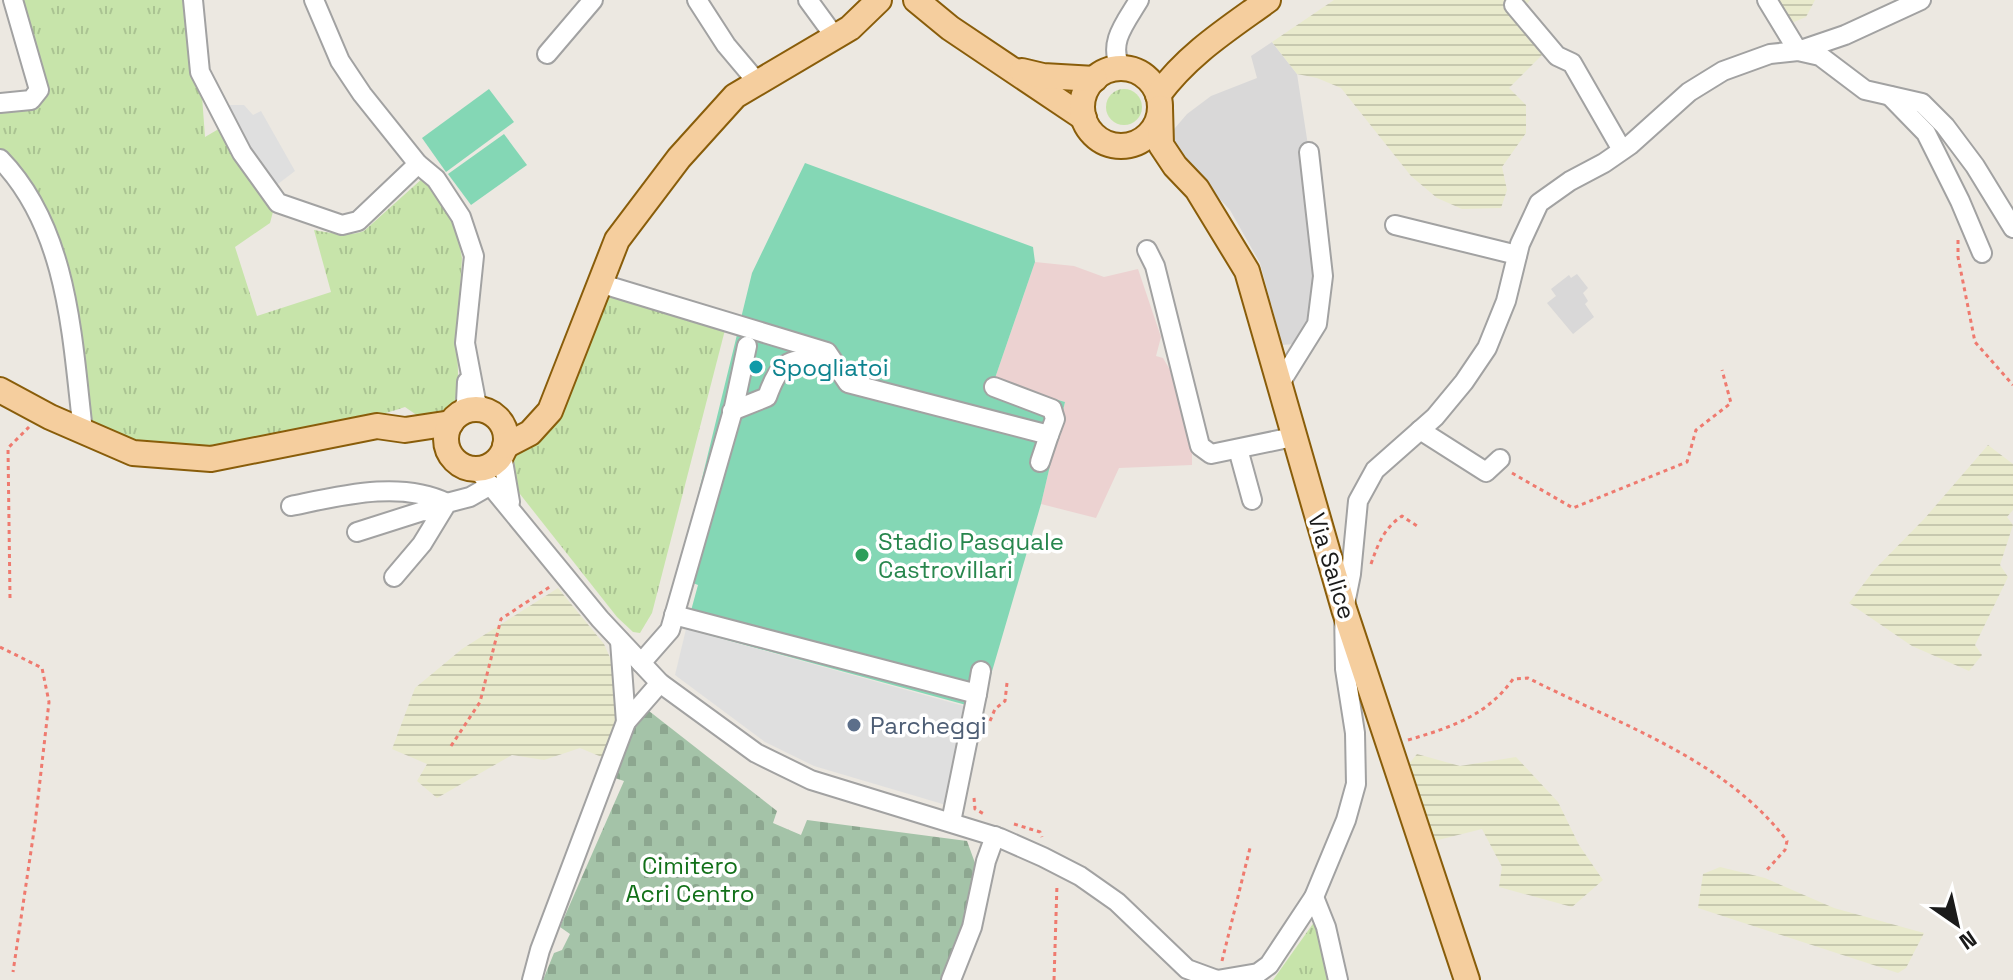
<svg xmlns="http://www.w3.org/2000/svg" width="2013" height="980" font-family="'Space Grotesk',sans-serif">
	<defs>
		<pattern id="farmland-rules" width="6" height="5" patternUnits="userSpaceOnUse" patternTransform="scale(2)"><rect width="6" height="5" fill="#e9eacd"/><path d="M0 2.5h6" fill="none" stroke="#c7c8af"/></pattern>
		<pattern id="grass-tufts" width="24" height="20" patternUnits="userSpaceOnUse" patternTransform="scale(2)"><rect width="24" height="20" fill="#c7e4aa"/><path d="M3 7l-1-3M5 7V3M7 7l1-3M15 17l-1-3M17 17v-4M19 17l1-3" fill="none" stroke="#aac392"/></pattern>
		<pattern id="cemetery-stones" width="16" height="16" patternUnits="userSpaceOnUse" patternTransform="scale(2)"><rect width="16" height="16" fill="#a4c3a8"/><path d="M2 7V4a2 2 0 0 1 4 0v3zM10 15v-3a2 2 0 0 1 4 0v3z" fill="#8da790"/></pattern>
	</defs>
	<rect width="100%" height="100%" fill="#ece8e1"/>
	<g fill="#d9d8d8">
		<polygon points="1272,42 1297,74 1309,152 1323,276 1305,343 1282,345 1260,263 1230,210 1186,163 1169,135 1187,114 1211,96 1257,78 1251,56"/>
		<polygon points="1577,274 1588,288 1583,293 1588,301 1585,304 1594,317 1573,334 1547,303 1556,296 1551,289 1569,275 1571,278"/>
	</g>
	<polygon fill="#ecd2d1" points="1035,262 1074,266 1104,277 1138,269 1161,337 1156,356 1163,358 1170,370 1192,447 1192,465 1119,468 1096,518 1041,504 1065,402 994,381"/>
	<g fill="url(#farmland-rules)">
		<polygon points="1334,0 1530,0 1514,21 1542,55 1509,88 1526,105 1526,133 1502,167 1507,190 1501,208 1462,209 1437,198 1411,176 1341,88 1317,78 1297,74 1272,42"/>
		<polygon points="1771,0 1815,0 1806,17 1789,24"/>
		<polygon points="1988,445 2013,464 2013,510 2007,517 2013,525 2000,565 2008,577 1975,645 1982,655 1969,671 1912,646 1849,603 1875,569 1925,518"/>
		<polygon points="558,588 604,644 612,662 617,688 617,723 604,758 580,748 544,760 512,755 437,798 417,781 427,764 392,749 415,688 462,649"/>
		<polygon points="1417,754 1460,766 1516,757 1558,802 1579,845 1603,880 1572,907 1499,887 1502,867 1482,829 1434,841 1408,765"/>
		<polygon points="1720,867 1765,878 1834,908 1924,933 1906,968 1898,973 1698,908 1703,874"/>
	</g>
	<g fill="url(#grass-tufts)">
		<path d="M13,0H186L201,82L205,137L222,127L274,208L270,223L235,247L257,316L331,292L314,230C331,233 348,237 364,231L424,177L455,221L462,258L457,340L459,405L452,415L442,420L418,416L405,407C332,431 229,454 152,446C130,444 104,432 82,425L59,273L0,159V103L31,100Z"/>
		<circle cx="1124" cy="107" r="18"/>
		<polygon points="602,296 625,297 726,326 652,613 640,633 633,632 617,617 516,489 511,468 512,457"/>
		<polygon points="1317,918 1330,980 1273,980"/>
	</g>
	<polygon fill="url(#cemetery-stones)" points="649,711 777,811 773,823 801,835 807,820 967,841 979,874 959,944 944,980 543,980 554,953 562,950 570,934 560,927 624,781 615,778 630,734"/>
	<g fill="#84d7b5">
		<polygon points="489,89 514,122 446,172 422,138"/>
		<polygon points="504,134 527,165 471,205 448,174"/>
		<polygon points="805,163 1033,247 1035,262 994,381 1065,402 1041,504 981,709 686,629 698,585 678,577 752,273"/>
	</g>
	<g fill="#dfdfdf">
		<polygon points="229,105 244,105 253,115 261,111 295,171 274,187 241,134"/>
		<polygon points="686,629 971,708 946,805 814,766 765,742 675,675"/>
	</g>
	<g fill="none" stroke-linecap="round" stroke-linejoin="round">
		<g stroke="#a2a2a2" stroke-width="22">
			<g id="minor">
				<polyline points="193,0 200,72 242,153 278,203 342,225 358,221 418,164"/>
				<polyline points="314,0 340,61 362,94 418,164 436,179 461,217 474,256 465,343 476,401 483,410"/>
				<polyline points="697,0 726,45 758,83"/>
				<polyline points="808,0 835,37"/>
				<polyline points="1767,0 1798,51 1845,35 1921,0"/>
				<polyline points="1514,5 1557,56 1572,63 1622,150"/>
				<polyline points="547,54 593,0"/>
				<path d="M1121,68C1107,43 1126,22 1139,0"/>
				<polyline points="1890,96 1926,133 1960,201 1982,253"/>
				<polyline points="0,103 31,100 39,90 13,0"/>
				<path d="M0,159C69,230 72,339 83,431"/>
				<polyline points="1395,225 1517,255"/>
				<polyline points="1147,250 1155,266 1200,446 1211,454 1293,437"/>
				<polyline points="599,283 827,352 848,383 1049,435 1055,419 1052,409 994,387"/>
				<polyline points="1279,385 1317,324 1323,276 1309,152"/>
				<path d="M732,411L767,397C780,361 790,354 828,365"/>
				<polyline points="462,413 466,402 467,382"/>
				<polyline points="1420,430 1486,472 1500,459"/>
				<polyline points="1238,449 1252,500"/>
				<polyline points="502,455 510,502"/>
				<polyline points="1040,462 1049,435"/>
				<polyline points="477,469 600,619 660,683 756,753 811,780 1000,838 1043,857 1080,876 1117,902 1187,969 1217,980 1258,973 1269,965 1314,897 1346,820 1356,784 1355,733 1345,669 1344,609 1351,574 1358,501 1375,470 1435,417 1464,382 1487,348 1506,301 1520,244 1539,203 1570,181 1604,163 1630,145 1689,92 1723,71 1770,54 1798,51 1820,56 1865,90 1922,103 1945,126 1975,166 2013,228"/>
				<path d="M291,506C340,496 400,480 447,503"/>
				<polyline points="357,532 423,511 439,512"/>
				<polyline points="394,577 422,544 447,503 470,497 491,485"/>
				<polyline points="674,615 977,694 981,671"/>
				<polyline points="620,641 626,722 660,683"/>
				<polyline points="641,663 670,630 734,407 747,346"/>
				<polyline points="951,822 977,694"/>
				<polyline points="1314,897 1326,927 1338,980"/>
				<polyline points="532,980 540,950 626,722"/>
				<polyline points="951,980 972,927 986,861 995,836"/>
			</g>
		</g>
		<g stroke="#895d0a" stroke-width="28">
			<g id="major">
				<polyline points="916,0 950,28 1084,118"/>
				<circle cx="1121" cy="107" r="39"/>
				<polyline points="1022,71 1043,76 1095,79"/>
				<path d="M1158,95C1188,54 1228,29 1268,0"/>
				<polyline points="1160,108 1161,145 1175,166 1197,189 1247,271 1344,609 1467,980"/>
				<polyline points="0,390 50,417 133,453 211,459 377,426 405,430 451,423"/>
				<circle cx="476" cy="439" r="30"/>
				<polyline points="505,446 530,433 550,411 617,240 679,158 735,96 850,28 879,0"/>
			</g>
		</g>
		<g stroke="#ef7a6f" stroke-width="3" stroke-dasharray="4 4" stroke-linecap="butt">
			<polyline points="1958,240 1958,257 1975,342 2013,385"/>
			<polyline points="1512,473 1573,508 1687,462 1696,430 1731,403 1722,370"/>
			<path d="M1371,564C1378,544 1384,528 1402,516L1420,528"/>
			<polyline points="10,598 8,448 29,427"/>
			<polyline points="0,647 42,668 49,702 35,824 13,972"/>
			<polyline points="990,721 995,709 1005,701 1007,683"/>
			<path d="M1408,740C1449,728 1487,716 1513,679L1528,678C1616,723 1726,759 1787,841L1785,850L1765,872"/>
			<polyline points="451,746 480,702 501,619 551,586"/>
			<polyline points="974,798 975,809 984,814"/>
			<polyline points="1014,824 1040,832 1042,837"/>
			<polyline points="1222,961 1250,848"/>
			<polyline points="1054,980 1057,884"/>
		</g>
		<use href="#minor" stroke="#fff" stroke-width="18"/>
		<use href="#major" stroke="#f5ce9e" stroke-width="24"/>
	</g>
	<circle fill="#0f9aa8" stroke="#fff" stroke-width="3" cx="756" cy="367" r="8"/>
	<circle fill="#2e9e5b" stroke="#fff" stroke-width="3" cx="862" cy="555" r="8"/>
	<circle fill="#5c6f8a" stroke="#fff" stroke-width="3" cx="854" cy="725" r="8"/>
	<g text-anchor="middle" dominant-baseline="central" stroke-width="7" stroke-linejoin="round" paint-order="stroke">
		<g font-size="24" fill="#0d838f" stroke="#fff" text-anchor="start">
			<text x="772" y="367">Spogliatoi</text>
		</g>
		<g font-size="24" fill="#27864d" stroke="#fff" text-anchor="start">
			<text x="878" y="541">Stadio Pasquale<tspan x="878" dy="28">Castrovillari</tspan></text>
		</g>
		<g font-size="24" fill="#1b1b1b" stroke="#fff">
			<text transform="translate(1332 566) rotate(73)">Via Salice</text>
		</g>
		<g font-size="24" fill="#4e5e75" stroke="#fff" text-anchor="start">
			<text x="870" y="725">Parcheggi</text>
		</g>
		<g font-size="24" fill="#127019" stroke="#fff">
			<text x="690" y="865">Cimitero<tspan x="690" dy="28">Acri Centro</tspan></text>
		</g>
	</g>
	<g transform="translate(1957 924) rotate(146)" stroke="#ffffff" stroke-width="6" paint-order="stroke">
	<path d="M0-6L14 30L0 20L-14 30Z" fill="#1b1b1b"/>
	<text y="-12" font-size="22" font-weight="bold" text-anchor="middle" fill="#1b1b1b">N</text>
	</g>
</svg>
